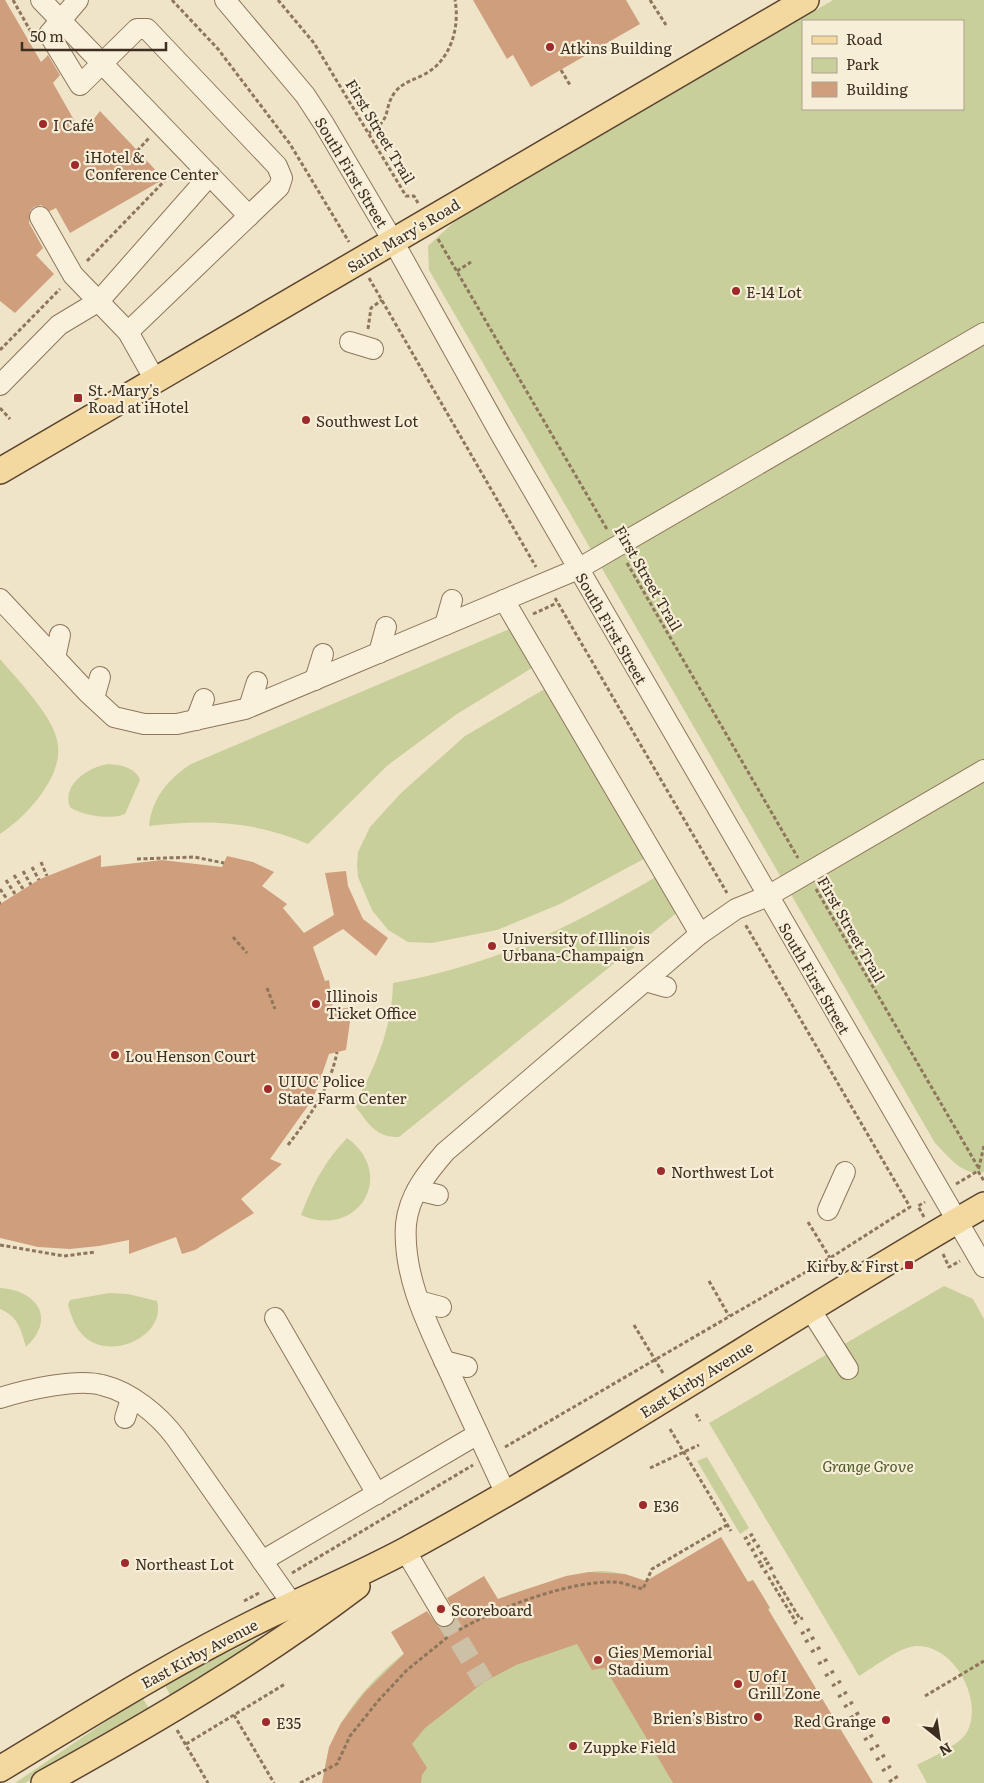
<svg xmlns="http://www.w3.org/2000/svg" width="984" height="1783" font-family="Literata,serif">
	<rect width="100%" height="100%" fill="#f0e4c8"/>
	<g fill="#c9cf9b" fill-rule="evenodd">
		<path d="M833,0H984V1172C963,1177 948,1156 935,1143L429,270L428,246L455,221ZM803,21H963V109H803Z"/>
		<path d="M519,625L540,663L457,714L388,765L308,844C254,821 207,819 149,826C152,798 168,779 191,764Z"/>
		<path d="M0,659C17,679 52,715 57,740C66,775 26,817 0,834Z"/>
		<polygon points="553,684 653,854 560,904 497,930 432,943 408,942 388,930 372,910 358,877 357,865 358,852 370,827 401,793 465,736"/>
		<path d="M109,764C120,765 135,767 140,780L125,814C112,820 82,816 70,807C61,785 89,766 109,764Z"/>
		<path d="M664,872L684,907L399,1137C375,1138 368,1122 354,1105C376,1066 392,1028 393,983C496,965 575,925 664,872Z"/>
		<path d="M347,1138C398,1175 357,1240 301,1215C312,1185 325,1161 347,1138Z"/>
		<path d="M944,1286L973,1299L984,1319V1783H927L917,1765C930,1758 960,1745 967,1732C984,1700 954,1644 916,1646C900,1647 874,1667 859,1676L709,1423Z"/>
		<path d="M0,1288C37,1290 57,1319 26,1347C21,1330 18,1316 0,1309Z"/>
		<path d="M109,1293L128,1294L157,1301C167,1337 106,1364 81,1333C74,1325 71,1315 68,1305L70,1300Z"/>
		<polygon points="707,1457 749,1528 740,1534 697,1461"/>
		<path d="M721,1537L748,1582L753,1580L770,1608L768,1610L873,1783H324C324,1716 393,1656 446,1624C479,1604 516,1591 552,1582C568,1578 584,1572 600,1571C620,1571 637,1578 655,1586L651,1579Z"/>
		<polygon points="276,1629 172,1698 164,1684"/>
		<polygon points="142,1697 150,1710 25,1783 15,1783"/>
	</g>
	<g fill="#cf9f7d">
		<polygon points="0,0 5,0 41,62 48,55 60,75 53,83 82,134 100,111 164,179 70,233 56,208 50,211 41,205 34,207 30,211 29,223 43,248 36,255 54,274 15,313 0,301"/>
		<polygon points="473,0 626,0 640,24 531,87 513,55 507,59"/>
		<polygon points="101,855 101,867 162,860 222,867 227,856 253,862 274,872 262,886 287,904 283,908 304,933 334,915 325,873 346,871 348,886 363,919 388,938 376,956 343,929 313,947 325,981 329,980 333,1010 352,1007 346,1050 329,1054 317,1089 310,1103 270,1159 282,1164 241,1199 254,1213 195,1250 182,1254 176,1237 129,1254 129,1240 99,1246 70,1249 38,1247 0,1238 0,904 40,879"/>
		<polygon points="721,1537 748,1582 753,1580 770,1608 768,1609 873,1783 673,1783 605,1668 592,1670 577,1644 516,1665 484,1682 425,1728 412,1744 427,1768 422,1775 421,1783 322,1783 329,1747 341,1723 365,1692 404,1654 391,1632 427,1611 438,1626 444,1628 450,1626 456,1615 447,1598 484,1576 498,1599 566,1576 589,1572 625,1574 646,1581"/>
	</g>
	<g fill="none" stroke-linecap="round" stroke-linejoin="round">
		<polyline stroke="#ccc0a6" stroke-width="20" stroke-dasharray="20 10" stroke-linecap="butt" points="444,1616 484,1682"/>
		<g stroke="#8d765c" stroke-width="22">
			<g id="minor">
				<polyline points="41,0 249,216"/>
				<polyline points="78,0 49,34 80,85 137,29 147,29 277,166 282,178 279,187 128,332"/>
				<polyline points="225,0 305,95 324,124 393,241 501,435 984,1267"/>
				<polyline points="40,217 73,275 128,332 155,380"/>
				<polyline points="350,342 373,349"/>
				<polyline points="0,385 59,325 99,301 210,175"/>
				<polyline points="0,599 88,693 114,717 144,724 177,724 245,709 578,569 984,333"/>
				<polyline points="504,600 700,934"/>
				<polyline points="445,625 452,600"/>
				<polyline points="379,653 386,627"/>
				<polyline points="55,658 60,635"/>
				<polyline points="315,680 323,654"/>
				<polyline points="94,698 100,677"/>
				<polyline points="249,707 257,682"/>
				<polyline points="196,720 204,699"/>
				<polyline points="645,981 666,987"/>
				<polyline points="417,1190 438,1195"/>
				<polyline points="828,1210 845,1172"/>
				<polyline points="419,1301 441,1307"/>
				<polyline points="810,1309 848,1369"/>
				<polyline points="275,1318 377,1494"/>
				<polyline points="444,1361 467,1367"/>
				<path d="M0,1398C25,1390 77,1378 102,1385C131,1392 159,1415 176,1438L293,1605"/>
				<polyline points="125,1418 131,1399"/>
				<path d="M505,1492C488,1456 471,1419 454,1382C432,1333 402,1280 406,1224C409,1195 427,1173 445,1152L700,934L736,909L768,896L984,770"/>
				<polyline points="405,1550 444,1616"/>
				<polyline points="262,1561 478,1434"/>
			</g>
		</g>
		<g stroke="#5b4430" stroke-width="28">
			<g id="major">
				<polyline points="0,471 806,0"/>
				<path d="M0,1769C89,1715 178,1659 272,1614C317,1593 363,1573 406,1550C603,1443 790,1317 984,1205"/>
				<path d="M44,1783C152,1723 258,1661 357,1586"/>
			</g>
		</g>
		<g stroke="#8d765c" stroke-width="3" stroke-dasharray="4 2.5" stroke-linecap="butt">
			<polyline points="13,0 31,32"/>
			<polyline points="172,0 218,49 290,144 349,242"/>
			<polyline points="278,0 314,43 406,196 414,196 418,203"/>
			<polyline points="650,0 666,25"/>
			<polyline points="561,70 570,85"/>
			<path d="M369,133C394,117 382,110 395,92C403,82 414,80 425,74C451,60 460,27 455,0"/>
			<polyline points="137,151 149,138"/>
			<polyline points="438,239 608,531"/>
			<polyline points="87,261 177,168"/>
			<polyline points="457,271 471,262"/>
			<polyline points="369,278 536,567"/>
			<polyline points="368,329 371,308 382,300"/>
			<polyline points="0,350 60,289"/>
			<polyline points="0,408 10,419"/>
			<polyline points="627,563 798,858"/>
			<polyline points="555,598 727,893"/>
			<polyline points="533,614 557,603"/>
			<polyline points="137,859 194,857 224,863"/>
			<polyline points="41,862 47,876"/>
			<polyline points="32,867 39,880"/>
			<polyline points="23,871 31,885"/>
			<polyline points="14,875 23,889"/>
			<polyline points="6,880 15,894"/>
			<polyline points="0,889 7,899"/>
			<polyline points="816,889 978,1167"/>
			<polyline points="0,903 1,903"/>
			<polyline points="233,937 247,953"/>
			<polyline points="267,988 275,1009"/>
			<path d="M288,1145C310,1116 330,1088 337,1052"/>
			<polyline points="984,1146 978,1171 984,1181"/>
			<polyline points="956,1184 978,1171"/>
			<polyline points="924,1217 918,1206 925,1202"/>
			<polyline points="808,1222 830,1258"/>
			<polyline points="0,1245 64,1256 95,1252"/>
			<polyline points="943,1254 949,1267 960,1261"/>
			<polyline points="709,1281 729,1316"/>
			<polyline points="634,1325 663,1373"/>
			<polyline points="696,1414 700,1421"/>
			<polyline points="670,1429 731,1531"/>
			<polyline points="505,1447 830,1258 910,1207 745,924"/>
			<polyline points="650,1468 699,1445"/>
			<polyline points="744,1539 753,1534"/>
			<polyline points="747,1545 756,1539"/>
			<polyline points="751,1551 760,1545"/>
			<polyline points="754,1557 763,1552"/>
			<polyline points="758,1563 767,1558"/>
			<polyline points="760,1567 770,1562"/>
			<polyline points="292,1573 473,1465"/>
			<polyline points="764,1573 773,1567"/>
			<polyline points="244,1601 261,1592"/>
			<polyline points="794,1624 796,1622 769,1578 774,1576 800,1619 803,1618"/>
			<path d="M459,1630C497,1608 569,1581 613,1582C623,1582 634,1587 643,1589L652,1569L727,1525"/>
			<polyline points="801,1634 810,1629"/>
			<polyline points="805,1642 815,1637"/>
			<polyline points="811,1652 821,1647"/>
			<polyline points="818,1664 828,1659"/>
			<polyline points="825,1676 834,1671"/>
			<polyline points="832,1686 841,1681"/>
			<polyline points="925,1696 984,1661"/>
			<polyline points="838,1697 847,1692"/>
			<polyline points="844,1707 853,1702"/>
			<polyline points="234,1715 274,1783"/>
			<polyline points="850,1718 860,1712"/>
			<polyline points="857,1729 866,1724"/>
			<polyline points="177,1730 208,1783"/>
			<polyline points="864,1740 873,1735"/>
			<polyline points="186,1744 285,1684"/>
			<polyline points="870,1750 879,1745"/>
			<polyline points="876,1760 885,1755"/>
			<polyline points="882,1771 891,1766"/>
			<polyline points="889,1782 898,1776"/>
			<polyline points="300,1783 337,1764 350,1736 378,1701 407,1670 449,1636"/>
		</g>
		<use href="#minor" stroke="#faf1dc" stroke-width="20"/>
		<use href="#major" stroke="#f3d9a0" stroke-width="25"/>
	</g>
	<g fill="#9e2a2b" stroke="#f7eed8" stroke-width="2">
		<circle cx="550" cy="47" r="5"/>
		<circle cx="43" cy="124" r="5"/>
		<circle cx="75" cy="165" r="5"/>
		<circle cx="736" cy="291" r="5"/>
		<rect x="73" y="393" width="10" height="10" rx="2.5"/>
		<circle cx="306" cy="420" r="5"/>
		<circle cx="492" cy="946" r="5"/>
		<circle cx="316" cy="1004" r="5"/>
		<circle cx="115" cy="1055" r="5"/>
		<circle cx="268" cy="1089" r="5"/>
		<circle cx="661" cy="1171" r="5"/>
		<rect x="904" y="1260" width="10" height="10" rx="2.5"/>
		<circle cx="643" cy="1505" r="5"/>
		<circle cx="125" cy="1563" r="5"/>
		<circle cx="441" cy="1609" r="5"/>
		<circle cx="598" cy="1660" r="5"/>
		<circle cx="738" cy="1684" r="5"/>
		<circle cx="758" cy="1717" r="5"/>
		<circle cx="886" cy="1720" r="5"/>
		<circle cx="266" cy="1722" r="5"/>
		<circle cx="573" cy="1746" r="5"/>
	</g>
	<g text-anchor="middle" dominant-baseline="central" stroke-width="4.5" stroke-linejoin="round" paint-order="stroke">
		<g font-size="15" fill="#3d2e20" stroke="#f7eed8" text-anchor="start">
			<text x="560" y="47">Atkins Building</text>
			<text x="53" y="124">I Café</text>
			<text x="85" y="156">iHotel &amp;<tspan x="85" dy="17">Conference Center</tspan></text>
			<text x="746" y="291">E-14 Lot</text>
			<text x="88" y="389">St. Mary's<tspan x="88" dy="17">Road at iHotel</tspan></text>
			<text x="316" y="420">Southwest Lot</text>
			<text x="502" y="937">University of Illinois<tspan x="502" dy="17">Urbana-Champaign</tspan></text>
			<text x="326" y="995">Illinois<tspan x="326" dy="17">Ticket Office</tspan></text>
			<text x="125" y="1055">Lou Henson Court</text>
			<text x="278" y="1080">UIUC Police<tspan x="278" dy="17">State Farm Center</tspan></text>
			<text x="671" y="1171">Northwest Lot</text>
			<text x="899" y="1265" text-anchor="end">Kirby &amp; First</text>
			<text x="653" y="1505">E36</text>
			<text x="135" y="1563">Northeast Lot</text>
			<text x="451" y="1609">Scoreboard</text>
			<text x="608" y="1651">Gies Memorial<tspan x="608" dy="17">Stadium</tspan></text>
			<text x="748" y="1675">U of I<tspan x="748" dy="17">Grill Zone</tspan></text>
			<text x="748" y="1717" text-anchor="end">Brien’s Bistro</text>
			<text x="876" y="1720" text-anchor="end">Red Grange</text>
			<text x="276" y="1722">E35</text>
			<text x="583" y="1746">Zuppke Field</text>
		</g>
		<g font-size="15" fill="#3d2e20" stroke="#f7eed8">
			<text transform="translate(381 131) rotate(59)">First Street Trail</text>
			<text transform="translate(352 172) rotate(59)">South First Street</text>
			<text transform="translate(403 235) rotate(-31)">Saint Mary's Road</text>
			<text transform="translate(649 578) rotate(60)">First Street Trail</text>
			<text transform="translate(612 628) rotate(60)">South First Street</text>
			<text transform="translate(852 929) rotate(60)">First Street Trail</text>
			<text transform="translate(815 978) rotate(60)">South First Street</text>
			<text transform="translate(696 1379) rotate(-32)">East Kirby Avenue</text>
			<text transform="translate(199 1653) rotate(-28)">East Kirby Avenue</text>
		</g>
		<g font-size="15" font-style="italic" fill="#4d5a26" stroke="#f7eed8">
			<text x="868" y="1465">Grange Grove</text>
		</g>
	</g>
	<rect x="802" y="20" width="162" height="90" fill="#f7eed8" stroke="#ada18e"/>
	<rect x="812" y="36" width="25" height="8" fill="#f3d9a0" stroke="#ada18e"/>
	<text x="846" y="45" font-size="15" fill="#3d2e20">Road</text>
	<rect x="812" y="58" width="25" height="15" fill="#c9cf9b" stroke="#ada18e"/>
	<text x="846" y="70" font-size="15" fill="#3d2e20">Park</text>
	<rect x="812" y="82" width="25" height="15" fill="#cf9f7d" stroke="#ada18e"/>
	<text x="846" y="95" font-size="15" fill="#3d2e20">Building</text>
	<g transform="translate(939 1738) rotate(150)" stroke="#f7eed8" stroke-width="4" paint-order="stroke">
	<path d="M0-4L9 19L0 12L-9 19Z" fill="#3d2e20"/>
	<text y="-8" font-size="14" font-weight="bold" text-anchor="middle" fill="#3d2e20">N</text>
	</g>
	<path d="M22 42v8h144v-8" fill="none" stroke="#3d2e20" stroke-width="2.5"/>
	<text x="30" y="42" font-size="15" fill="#3d2e20" stroke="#f7eed8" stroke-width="4" paint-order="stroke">50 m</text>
</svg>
